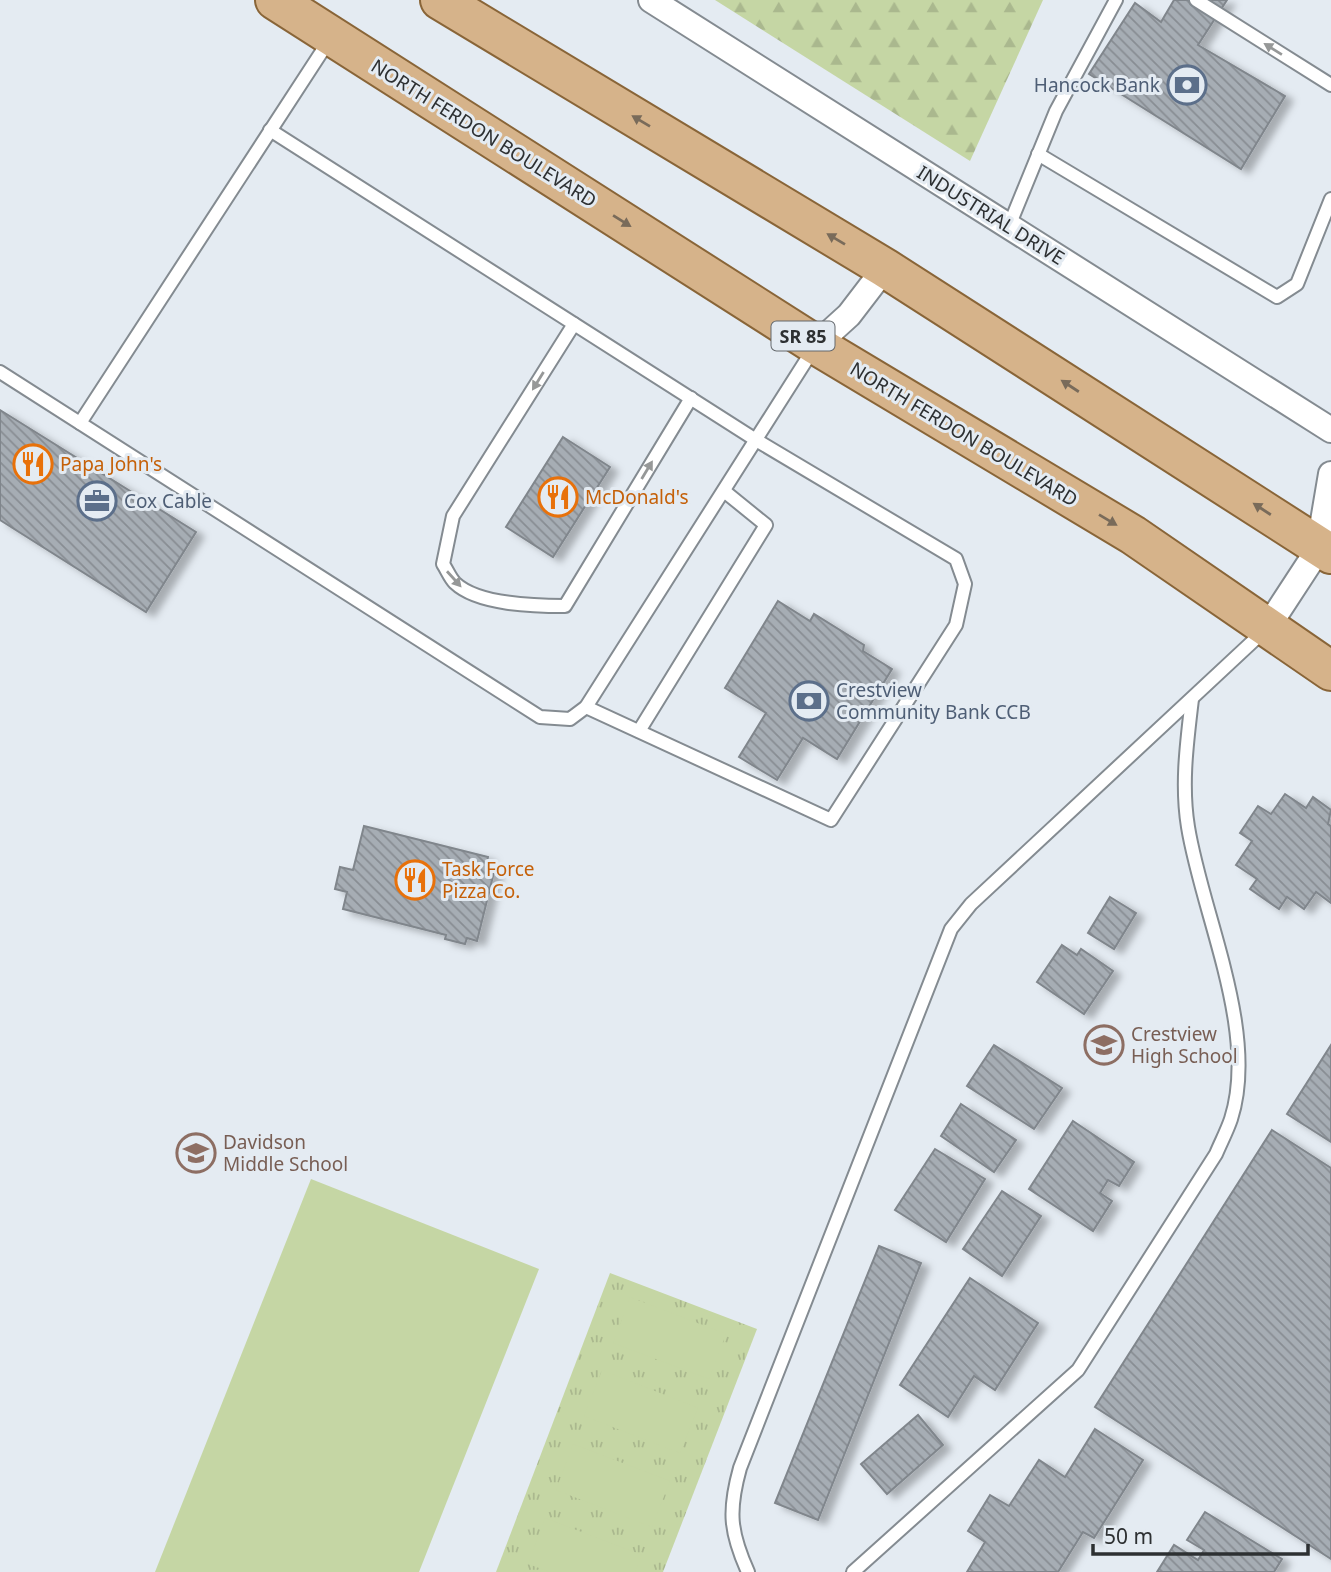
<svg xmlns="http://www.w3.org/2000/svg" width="1331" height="1572" font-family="'Noto Sans',sans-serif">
	<defs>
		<pattern id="forest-firs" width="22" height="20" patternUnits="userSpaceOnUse" patternTransform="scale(1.75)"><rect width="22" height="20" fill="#c5d6a4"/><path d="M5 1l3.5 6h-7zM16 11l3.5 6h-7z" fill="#aab88e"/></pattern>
		<pattern id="park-tufts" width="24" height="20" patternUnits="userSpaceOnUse" patternTransform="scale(1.75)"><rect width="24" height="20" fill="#c5d6a4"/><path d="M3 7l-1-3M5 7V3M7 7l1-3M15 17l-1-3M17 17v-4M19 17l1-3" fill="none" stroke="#aab88e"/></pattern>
		<pattern id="building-back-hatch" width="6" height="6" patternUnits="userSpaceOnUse" patternTransform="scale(1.75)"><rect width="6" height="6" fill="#a6adb4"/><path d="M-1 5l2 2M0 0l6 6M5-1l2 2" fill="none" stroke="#888d93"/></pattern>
		<filter id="shadow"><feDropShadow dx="8" dy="4.5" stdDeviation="3.5" flood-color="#0004"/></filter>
	</defs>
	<rect width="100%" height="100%" fill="#e4ebf2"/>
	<polygon fill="url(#forest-firs)" points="715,0 1043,0 970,161"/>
	<polygon fill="url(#park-tufts)" points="610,1273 757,1329 663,1572 496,1572"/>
	<g fill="#c5d6a4">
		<polygon points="311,1179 539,1269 419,1572 155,1572"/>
		<polygon points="630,1297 726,1334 709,1379 613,1343"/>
		<polygon points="602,1370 698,1408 680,1453 584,1416"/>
		<polygon points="573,1444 670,1481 652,1527 556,1490"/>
		<polygon points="545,1518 642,1555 635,1572 550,1572 528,1564"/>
	</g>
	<g fill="url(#building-back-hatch)" stroke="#80868c" stroke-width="2" filter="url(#shadow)">
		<polygon points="1174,0 1227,0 1198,45 1285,96 1241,169 1089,74 1135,3 1161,22"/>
		<polygon points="0,410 196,532 146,612 0,520"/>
		<polygon points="563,437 610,467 553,557 506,527"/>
		<polygon points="778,601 810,621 814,614 864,645 863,651 892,669 837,759 803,738 777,780 739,757 766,713 725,688"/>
		<polygon points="1285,794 1306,808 1313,797 1331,810 1328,824 1331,826 1331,903 1316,892 1304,909 1287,897 1279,909 1250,889 1257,879 1236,865 1252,841 1240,833 1258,806 1271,814"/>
		<polygon points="364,826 488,857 486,866 495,868 477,941 467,938 465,944 445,939 446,935 343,909 347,892 335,889 340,867 353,870"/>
		<polygon points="1110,897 1136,913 1114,949 1088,933"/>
		<polygon points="1062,945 1077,955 1081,949 1113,971 1084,1014 1037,982"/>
		<polygon points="994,1045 1062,1088 1034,1129 967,1086"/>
		<polygon points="1331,1045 1331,1142 1287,1114"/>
		<polygon points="961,1104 1016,1140 994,1172 941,1136"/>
		<polygon points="1073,1121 1134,1162 1119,1186 1108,1180 1100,1193 1112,1201 1093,1231 1029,1189"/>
		<polygon points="1272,1130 1331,1168 1331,1559 1095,1407"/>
		<polygon points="935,1149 985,1179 946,1242 895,1210"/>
		<polygon points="1002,1191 1041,1216 1002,1276 963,1249"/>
		<polygon points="879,1246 921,1263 818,1520 775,1503"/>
		<polygon points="970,1278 1038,1323 995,1390 974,1376 948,1417 900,1385"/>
		<polygon points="918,1415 943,1445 887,1494 861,1464"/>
		<polygon points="1095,1429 1143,1460 1094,1538 1083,1532 1058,1572 967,1572 985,1542 968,1531 990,1495 1009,1506 1039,1460 1065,1477"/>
		<polygon points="1205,1512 1282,1559 1274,1572 1157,1572 1174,1545 1198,1560 1204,1550 1187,1540"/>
	</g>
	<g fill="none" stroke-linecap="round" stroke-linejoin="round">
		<g stroke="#848b91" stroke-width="16">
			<g id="service">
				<polyline points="1196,0 1331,85"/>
				<polyline points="270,130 756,440 956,559 965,584 956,625 831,820 586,707"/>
				<polyline points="1038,154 1277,297 1297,284 1331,199"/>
				<polyline points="1009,226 1056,111 1116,0"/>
				<path d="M574,324L453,516L443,564C447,570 450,578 455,583C478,605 535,606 565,606L691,398"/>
				<polyline points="0,372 540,717 570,719 586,707 814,348"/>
				<polyline points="80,423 330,39"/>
				<polyline points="639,731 766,525 724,491"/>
				<path d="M748,1572C730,1532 728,1511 740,1468L951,929L971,904L1265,630"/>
				<path d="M853,1572L1078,1370L1216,1154C1221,1142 1227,1131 1231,1119C1259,1032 1202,914 1188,827C1181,784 1187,742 1192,699"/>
			</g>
		</g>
		<g stroke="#848b91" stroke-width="28">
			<g id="minor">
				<polyline points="651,0 1331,430"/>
				<polyline points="816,345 849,315 885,268"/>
				<polyline points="1319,545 1331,474"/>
				<polyline points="1267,628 1331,530"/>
			</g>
		</g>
		<g stroke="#896538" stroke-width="42">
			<g id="primary">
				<polyline points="275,0 816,345 1133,535 1331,671"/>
				<polyline points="440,0 885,268 1331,554"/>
			</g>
		</g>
		<use href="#service" stroke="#fff" stroke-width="12"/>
		<use href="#minor" stroke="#fff" stroke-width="24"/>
		<use href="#primary" stroke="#d6b38a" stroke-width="38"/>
	</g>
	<defs><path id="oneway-solid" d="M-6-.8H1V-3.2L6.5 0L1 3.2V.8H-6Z" transform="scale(1.75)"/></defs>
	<g fill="#969898">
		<use href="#oneway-solid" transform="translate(1273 49) rotate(-148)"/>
		<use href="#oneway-solid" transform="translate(538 381) rotate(122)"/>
		<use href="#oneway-solid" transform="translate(647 470) rotate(-59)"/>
		<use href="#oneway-solid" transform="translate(454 579) rotate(48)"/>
	</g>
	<g fill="#796b5a">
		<use href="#oneway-solid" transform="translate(641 121) rotate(-149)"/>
		<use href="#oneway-solid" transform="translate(622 221) rotate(32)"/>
		<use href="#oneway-solid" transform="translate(836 239) rotate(-149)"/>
		<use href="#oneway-solid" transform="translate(1070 386) rotate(-147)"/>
		<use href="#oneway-solid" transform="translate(1262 509) rotate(-147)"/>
		<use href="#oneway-solid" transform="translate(1108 520) rotate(31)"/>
	</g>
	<defs>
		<g id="bank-ring" transform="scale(2.0125)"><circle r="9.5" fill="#e4ebf2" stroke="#5c6f8a" stroke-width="1.5"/><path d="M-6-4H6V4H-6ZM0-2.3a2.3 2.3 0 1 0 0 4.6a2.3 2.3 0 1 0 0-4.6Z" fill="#5c6f8a"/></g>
		<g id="restaurant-ring" transform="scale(2.0125)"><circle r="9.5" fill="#e4ebf2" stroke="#e8710a" stroke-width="1.5"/><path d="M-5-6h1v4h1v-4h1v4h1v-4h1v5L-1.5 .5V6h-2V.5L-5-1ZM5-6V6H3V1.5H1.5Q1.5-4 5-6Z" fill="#e8710a"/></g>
		<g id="office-ring" transform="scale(2.0125)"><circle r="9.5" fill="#e4ebf2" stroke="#5c6f8a" stroke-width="1.5"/><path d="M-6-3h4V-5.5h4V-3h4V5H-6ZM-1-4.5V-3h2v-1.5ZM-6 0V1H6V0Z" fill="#5c6f8a"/></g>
		<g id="school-ring" transform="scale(2.0125)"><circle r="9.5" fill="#e4ebf2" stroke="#8d6e63" stroke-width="1.5"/><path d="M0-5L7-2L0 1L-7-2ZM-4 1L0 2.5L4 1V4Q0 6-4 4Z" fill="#8d6e63"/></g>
	</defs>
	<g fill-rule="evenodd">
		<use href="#bank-ring" x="1187" y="85"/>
		<use href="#restaurant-ring" x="33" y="464"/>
		<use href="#restaurant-ring" x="558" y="497"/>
		<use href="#office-ring" x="97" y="501"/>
		<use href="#bank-ring" x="809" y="701"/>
		<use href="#restaurant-ring" x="415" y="880"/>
		<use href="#school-ring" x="1104" y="1045"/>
		<use href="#school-ring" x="196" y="1153"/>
	</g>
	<g text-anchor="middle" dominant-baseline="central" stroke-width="6" stroke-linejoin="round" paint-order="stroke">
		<rect fill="#e4ebf2" stroke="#64686c" stroke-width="2" x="771.5" y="321.5" width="63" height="29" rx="5"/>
		<g font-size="18" font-weight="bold" fill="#2d3032">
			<text x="803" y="336">SR 85</text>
		</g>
		<g font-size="19" fill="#4e5e75" stroke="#e4ebf2" text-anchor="start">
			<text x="1160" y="85" text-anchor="end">Hancock Bank</text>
			<text x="124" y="501">Cox Cable</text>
			<text x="836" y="690">Crestview<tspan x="836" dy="22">Community Bank CCB</tspan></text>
		</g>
		<g font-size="19" fill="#2d3032" stroke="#e4ebf2">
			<text transform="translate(484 133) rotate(32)">NORTH FERDON BOULEVARD</text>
			<text transform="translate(991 215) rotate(32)">INDUSTRIAL DRIVE</text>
			<text transform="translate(964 434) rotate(31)">NORTH FERDON BOULEVARD</text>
		</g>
		<g font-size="19" fill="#c56008" stroke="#e4ebf2" text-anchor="start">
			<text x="60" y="464">Papa John's</text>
			<text x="585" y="497">McDonald's</text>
			<text x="442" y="869">Task Force<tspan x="442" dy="22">Pizza Co.</tspan></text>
		</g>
		<g font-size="19" fill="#785e54" stroke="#e4ebf2" text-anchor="start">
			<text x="1131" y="1034">Crestview<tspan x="1131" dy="22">High School</tspan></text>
			<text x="223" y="1142">Davidson<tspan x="223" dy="22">Middle School</tspan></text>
		</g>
	</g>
	<path d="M1093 1544v10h215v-10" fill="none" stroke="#2d3032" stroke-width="3.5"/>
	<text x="1104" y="1544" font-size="21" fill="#2d3032" stroke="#e4ebf2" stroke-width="5" paint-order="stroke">50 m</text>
</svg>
